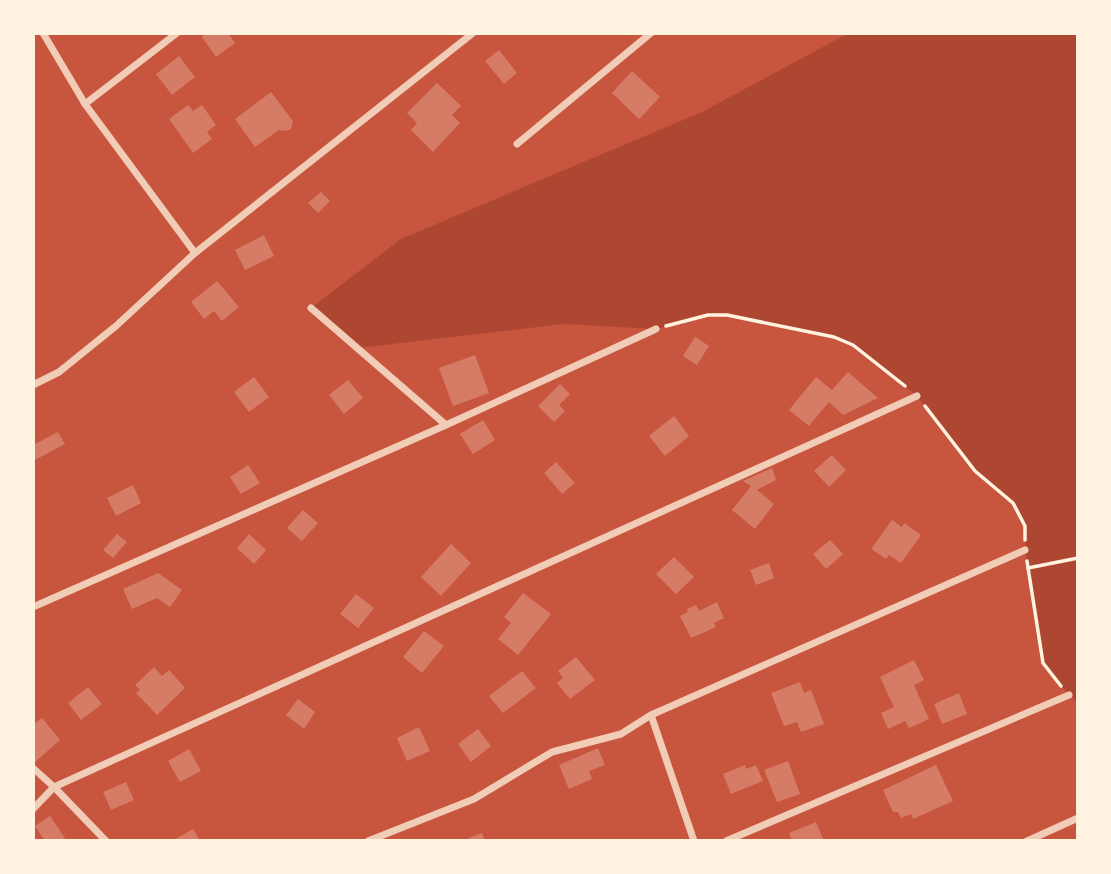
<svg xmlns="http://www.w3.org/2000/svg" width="1111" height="874" font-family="'Source Sans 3',sans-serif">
	<rect width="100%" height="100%" fill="#c8553d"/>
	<polygon fill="#ae4732" points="849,33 1078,33 1078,702 1069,695 1043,663 1025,550 1025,526 1013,503 975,471 917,396 853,345 834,337 727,315 708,315 656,329 564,324 358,348 311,308 401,239 702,112"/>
	<g fill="#d67c66">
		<polygon points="206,33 228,33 235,43 216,57 202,37"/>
		<polygon points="499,50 517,73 504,84 485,61"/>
		<polygon points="179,56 195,77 172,95 156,74"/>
		<polygon points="632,71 660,97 639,119 612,93"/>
		<polygon points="437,83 461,106 452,115 460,123 433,152 411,130 417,123 407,113"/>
		<polygon points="271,92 293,121 291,129 286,131 279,130 255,147 235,119"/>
		<polygon points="188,105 193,111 202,105 216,125 207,132 212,139 193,153 169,119"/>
		<polygon points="321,192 330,201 318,213 308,203"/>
		<polygon points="264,235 274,256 245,270 235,250"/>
		<polygon points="217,281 239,307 222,321 214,311 204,319 191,302"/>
		<polygon points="695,337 709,346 697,365 683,356"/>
		<polygon points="475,355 489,393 453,406 439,368"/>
		<polygon points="848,372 878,398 843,415 829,402 809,426 789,410 816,377 832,390"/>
		<polygon points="254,377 269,397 249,412 234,392"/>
		<polygon points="348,380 363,398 344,414 329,395"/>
		<polygon points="560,384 570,394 559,405 565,411 554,422 538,406"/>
		<polygon points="674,416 689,436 665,456 649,436"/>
		<polygon points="483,420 495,440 473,454 460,434"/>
		<polygon points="58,432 65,444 33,461 33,445"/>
		<polygon points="832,455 846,470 829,487 814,471"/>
		<polygon points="556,462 575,483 562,494 544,473"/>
		<polygon points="248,465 260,483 241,494 230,477"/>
		<polygon points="772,468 776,480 757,490 774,504 755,529 732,510 751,486 743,481"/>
		<polygon points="133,485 141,503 116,516 107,498"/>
		<polygon points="303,510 318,523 302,541 287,528"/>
		<polygon points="892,520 902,527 904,523 921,535 901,563 889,555 886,559 871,549"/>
		<polygon points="117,534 127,542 113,558 103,550"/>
		<polygon points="249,534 266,550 254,564 237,548"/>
		<polygon points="830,540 843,554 826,569 813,554"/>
		<polygon points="451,544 471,563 441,596 421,577"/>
		<polygon points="674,557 694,577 676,594 656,574"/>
		<polygon points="769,563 774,578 756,585 750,570"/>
		<polygon points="158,573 182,590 170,607 157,598 132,609 123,589"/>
		<polygon points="523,593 551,614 518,655 498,639 511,623 504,617"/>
		<polygon points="356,594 374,608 358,628 340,614"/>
		<polygon points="717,602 724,618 714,623 716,627 691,638 680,616 688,612 687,609 696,605 699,611"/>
		<polygon points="424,631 444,646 422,673 403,657"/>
		<polygon points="576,657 595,680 570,699 557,683 563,678 558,671"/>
		<polygon points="914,660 924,680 914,685 929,719 909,728 905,721 888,729 881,713 894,707 880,677"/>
		<polygon points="154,667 162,676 169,670 185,688 157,715 136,693 140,690 135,685"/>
		<polygon points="522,671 536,688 503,713 489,696"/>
		<polygon points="800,682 804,693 811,690 824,724 801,732 797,722 784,726 771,693"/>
		<polygon points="88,687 102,704 81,720 68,703"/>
		<polygon points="959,693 967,714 942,724 934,704"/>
		<polygon points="298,699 315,712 304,729 286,715"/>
		<polygon points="42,718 60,740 35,762 33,760 33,725"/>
		<polygon points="419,727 430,751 407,761 397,738"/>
		<polygon points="478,729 491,746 471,762 458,744"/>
		<polygon points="598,748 605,765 589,771 592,779 569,789 559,765"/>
		<polygon points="189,749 201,771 180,782 168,761"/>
		<polygon points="788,761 800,794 777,802 764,770"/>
		<polygon points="745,765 746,769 756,765 763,781 731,794 723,774"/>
		<polygon points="936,765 953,801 913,819 911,814 901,818 898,812 893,812 883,790"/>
		<polygon points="126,782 134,800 111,810 103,792"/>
		<polygon points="50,816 65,838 62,841 45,841 35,826"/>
		<polygon points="816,822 824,841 792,841 789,833"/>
		<polygon points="193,829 200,841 172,841"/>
		<polygon points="482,833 485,841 462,841"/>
	</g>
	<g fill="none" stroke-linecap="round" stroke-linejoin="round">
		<g stroke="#fff3e0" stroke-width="3.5">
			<polyline points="666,326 708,315 727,315 834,337 853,345 905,386"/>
			<polyline points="925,406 975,471 1013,503 1025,526 1025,540"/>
			<polyline points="1027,561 1043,663 1061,686"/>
			<polyline points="1028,568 1078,558"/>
		</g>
		<g stroke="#f1ccb7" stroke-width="7">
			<polyline points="43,33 85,104 195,253"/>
			<polyline points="85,104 177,33"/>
			<polyline points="517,144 651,33"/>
			<polyline points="311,308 446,425"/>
			<polyline points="33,385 59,372 116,326 195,253 473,33"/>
			<polyline points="33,607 446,425 656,329"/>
			<polyline points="651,715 694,841"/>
			<polyline points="33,768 54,787 106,841"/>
			<polyline points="33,809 54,787 917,396"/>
			<polyline points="368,841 474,799 552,752 621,734 651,715 1025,550"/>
			<polyline points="726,841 1069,695"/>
			<polyline points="1027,841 1078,818"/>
		</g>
	</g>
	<rect width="1111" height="874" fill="none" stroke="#fff3e0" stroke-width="70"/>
</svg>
